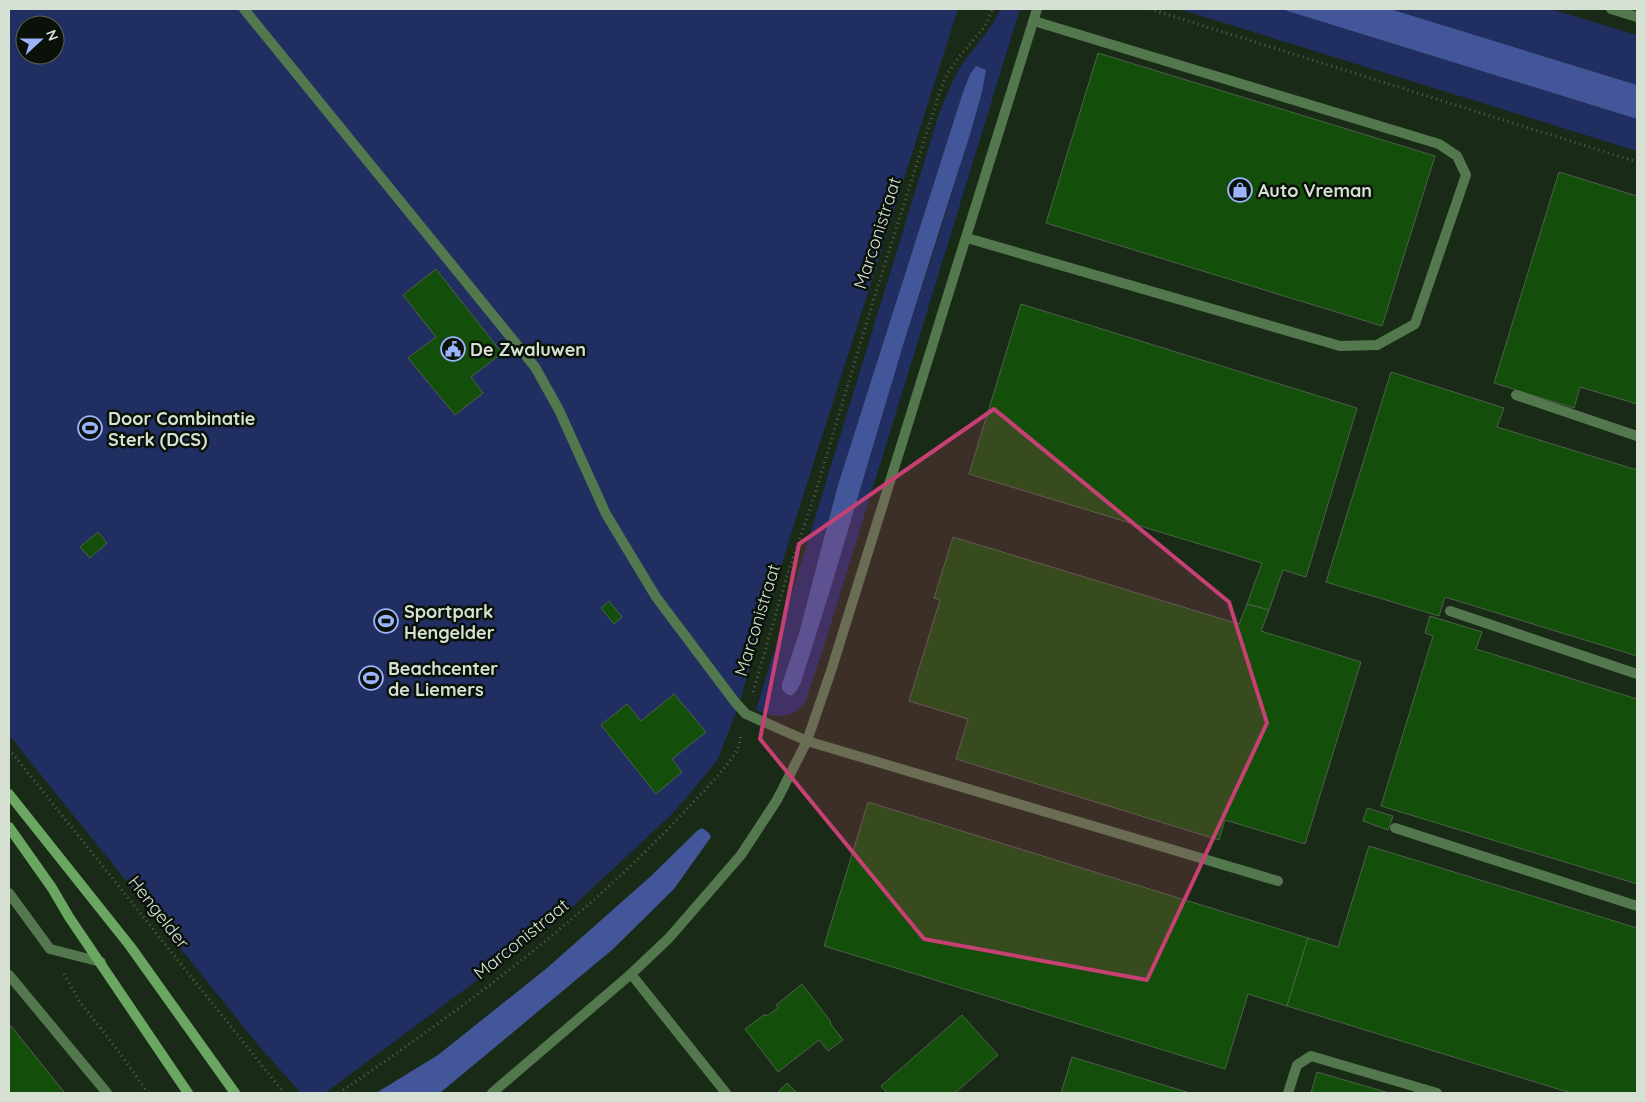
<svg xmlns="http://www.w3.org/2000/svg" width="1646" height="1102" font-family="Quicksand,sans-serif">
	<rect width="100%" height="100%" fill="#192b16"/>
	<g fill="#212e61" fill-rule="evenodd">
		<path d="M9,9H958L792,531L737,710L717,761L674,812L556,922L325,1093L300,1092L258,1045L9,735ZM25,25H55V55H25Z"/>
		<path d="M1001,9H1020L827,637L805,703C789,720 776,718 756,710L938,117C945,99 952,80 963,63C976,45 991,29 1001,9ZM982,92L941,229L904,342L832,584L797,690L782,684L799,633L838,485L962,95Z"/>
		<polygon points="1179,9 1281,9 1637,119 1637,151"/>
		<polygon points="1390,9 1550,9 1637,35 1637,85"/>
	</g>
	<g fill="#43569a">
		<polygon points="1281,9 1390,9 1637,85 1637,119"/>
		<path d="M976,66L986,70L982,92L971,131L904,342L832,584L801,682C797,692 791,702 782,689V684L799,633L838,485L962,95L970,74Z"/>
		<polygon points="702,828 709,833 711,837 674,889 612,950 440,1093 376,1093 438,1055 547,968 651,876 698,830"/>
	</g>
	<g fill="#144e0b" stroke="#4d614a">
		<polygon points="1098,53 1435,156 1382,326 1046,223"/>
		<polygon points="1559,172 1637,196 1637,404 1580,387 1574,408 1494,383"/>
		<polygon points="436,269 502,353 471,377 483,393 455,415 408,358 436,337 403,295"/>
		<polygon points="1021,304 1357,408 1306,577 1283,570 1269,610 1247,604 1262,563 969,474"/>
		<polygon points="1391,372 1504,408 1497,427 1637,470 1637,656 1445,597 1439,616 1326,582"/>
		<polygon points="98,532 107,543 90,558 80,547"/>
		<polygon points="953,537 1239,624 1247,604 1269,610 1261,631 1361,662 1305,844 1225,820 1219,840 956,759 968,719 909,701 940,600 934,598"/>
		<polygon points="609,601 622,617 614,624 601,608"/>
		<polygon points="1430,616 1482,632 1476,649 1637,699 1637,884 1381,806 1433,636 1425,633"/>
		<polygon points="674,694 706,732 672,759 682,772 656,794 601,725 627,704 641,721"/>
		<polygon points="868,802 1308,938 1287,1006 1248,994 1225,1069 824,946"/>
		<polygon points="1367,808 1393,816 1388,830 1363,821"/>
		<polygon points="1369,846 1637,928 1637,1093 1571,1093 1287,1006 1308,938 1338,947"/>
		<polygon points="802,984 831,1022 830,1023 843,1040 828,1051 819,1040 778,1072 745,1029 765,1014 767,1016 778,1008 776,1005"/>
		<polygon points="962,1015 998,1055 955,1093 887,1093 881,1086"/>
		<polygon points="11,1026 65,1093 9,1093 9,1028"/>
		<polygon points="1072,1057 1190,1093 1061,1093"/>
		<polygon points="1317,1072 1389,1093 1311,1093"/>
		<polygon points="787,1083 797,1093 781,1093 779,1091"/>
	</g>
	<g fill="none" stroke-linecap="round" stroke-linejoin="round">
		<g stroke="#52624f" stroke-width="3" stroke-dasharray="1 4" stroke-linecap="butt">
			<polyline points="1150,9 1637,162"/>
			<polyline points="753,692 786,579 815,494 875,295 939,94 947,74 959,57 985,26 993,9"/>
			<polyline points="9,749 284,1093"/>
			<polyline points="64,974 80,1002 116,1048 148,1093"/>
			<path d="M339,1093C463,1008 584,920 687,809C702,793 724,771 736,752C739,747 740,740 741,734"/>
		</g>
		<g stroke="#53784d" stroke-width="10">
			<polyline points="244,9 535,367 559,410 606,514 656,597 735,702 746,714 807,741 1278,881"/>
			<polyline points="967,238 1340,346 1377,345 1415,324 1466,175 1457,156 1439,144 1034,21"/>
			<polyline points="1516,395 1637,436"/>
			<polyline points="1450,611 1637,674"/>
			<polyline points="1395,828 1637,906"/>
			<polyline points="631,974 726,1093"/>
			<polyline points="9,975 107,1093"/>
			<polyline points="1288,1093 1297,1065 1311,1056 1437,1093"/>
		</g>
		<g stroke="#53784d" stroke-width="10">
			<polyline points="1611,9 1637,17"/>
			<polyline points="9,893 50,949 101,962"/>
			<polyline points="492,1093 631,974 669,938 741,855 777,800 807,741 831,671 1037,9"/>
		</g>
		<g stroke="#6ba762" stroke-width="10">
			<polyline points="9,794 130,946 235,1093"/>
			<polyline points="9,827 52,888 69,917 188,1093"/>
		</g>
	</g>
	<path fill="#c64073" fill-opacity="0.2" stroke="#c64073" stroke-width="4" stroke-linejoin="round" d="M994,409L1229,602L1267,723L1147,980L924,939L760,739L799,544Z"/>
	<defs>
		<g id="shop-ring" transform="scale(1.25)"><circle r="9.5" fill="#091108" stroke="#9cb4fd" stroke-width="1.5"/><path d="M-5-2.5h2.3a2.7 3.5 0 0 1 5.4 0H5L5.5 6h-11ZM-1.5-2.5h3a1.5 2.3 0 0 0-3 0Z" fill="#9cb4fd"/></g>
		<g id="civic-ring" transform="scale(1.25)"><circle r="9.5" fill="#091108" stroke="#9cb4fd" stroke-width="1.5"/><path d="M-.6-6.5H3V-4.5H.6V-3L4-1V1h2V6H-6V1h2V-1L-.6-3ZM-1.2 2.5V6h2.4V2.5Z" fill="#9cb4fd"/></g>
		<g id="stadium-ring" transform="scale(1.25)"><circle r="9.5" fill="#091108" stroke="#9cb4fd" stroke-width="1.5"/><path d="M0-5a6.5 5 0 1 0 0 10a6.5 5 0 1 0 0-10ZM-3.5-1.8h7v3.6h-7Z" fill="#9cb4fd"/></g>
	</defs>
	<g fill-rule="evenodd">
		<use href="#shop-ring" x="1240" y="190"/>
		<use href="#civic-ring" x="453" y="349"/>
		<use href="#stadium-ring" x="90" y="428"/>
		<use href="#stadium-ring" x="386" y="621"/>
		<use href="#stadium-ring" x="371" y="678"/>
	</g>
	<g text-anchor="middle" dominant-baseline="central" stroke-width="5" stroke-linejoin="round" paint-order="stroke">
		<g font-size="18" font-weight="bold" fill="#d6e1d4" stroke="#091108" text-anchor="start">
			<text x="1258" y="190">Auto Vreman</text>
			<text x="470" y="349">De Zwaluwen</text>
			<text x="108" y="418">Door Combinatie<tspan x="108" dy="21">Sterk (DCS)</tspan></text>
			<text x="404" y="611">Sportpark<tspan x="404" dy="21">Hengelder</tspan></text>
			<text x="388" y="668">Beachcenter<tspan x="388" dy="21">de Liemers</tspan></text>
		</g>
		<g font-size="18" fill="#d6e1d4" stroke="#091108">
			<text transform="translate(877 233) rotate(-72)">Marconistraat</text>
			<text transform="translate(757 620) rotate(-73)">Marconistraat</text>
			<text transform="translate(159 912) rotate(52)">Hengelder</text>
			<text transform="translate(521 939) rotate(-39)">Marconistraat</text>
		</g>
	</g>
	<rect width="1646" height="1102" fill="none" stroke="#d6e1d4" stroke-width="20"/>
	<g transform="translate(40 40) rotate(69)"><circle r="24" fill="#091108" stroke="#5b645a"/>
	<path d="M0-4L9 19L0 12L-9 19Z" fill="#9cb4fd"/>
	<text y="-8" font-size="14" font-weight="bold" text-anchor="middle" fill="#d6e1d4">N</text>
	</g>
</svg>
